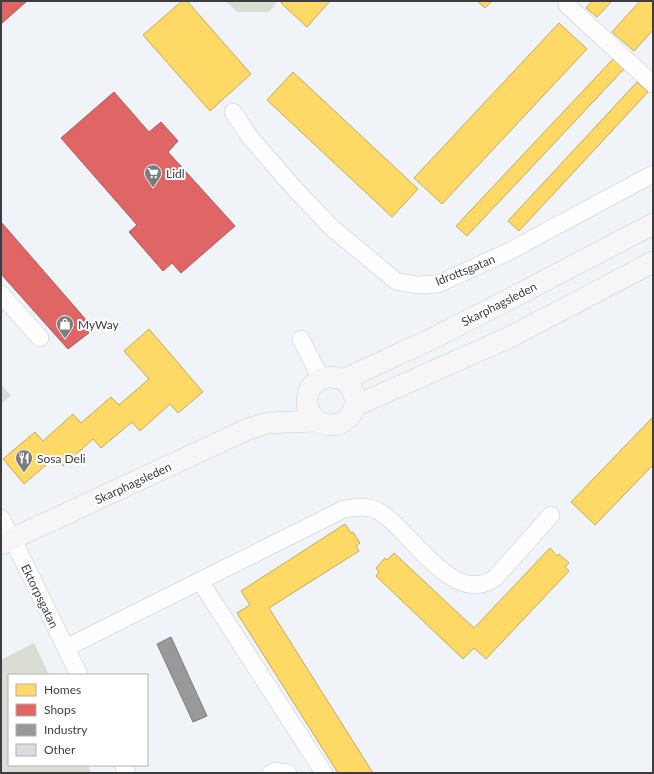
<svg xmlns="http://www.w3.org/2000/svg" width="654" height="774" font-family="Lato,sans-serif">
	<rect width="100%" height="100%" fill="#f0f4f8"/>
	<g fill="#d9ddd3">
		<polygon points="225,1 278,1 269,12 238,12"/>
		<polygon points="34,643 49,675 9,675 9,765 88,765 91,773 1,773 1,660"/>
	</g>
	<g fill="#ffd966" stroke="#c4aa5b">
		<polygon points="182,1 187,1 251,74 210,111 143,35"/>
		<polygon points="283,1 330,1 307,27 281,3"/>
		<polygon points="477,1 492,1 485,8"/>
		<polygon points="592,1 612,1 597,17 586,8"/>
		<polygon points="640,1 653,1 653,30 634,51 612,32"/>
		<polygon points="559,23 587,49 442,204 414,178"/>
		<polygon points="613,59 624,69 467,236 456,226"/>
		<polygon points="293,72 418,189 392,217 267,100"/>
		<polygon points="637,82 648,92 519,231 508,221"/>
		<polygon points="149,329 203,392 178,413 170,404 140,431 132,422 101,448 93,439 63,466 54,458 24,484 3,459 35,432 43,441 73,414 81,423 111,397 119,405 149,379 124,351"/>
		<polygon points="653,417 653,465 595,525 571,502"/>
		<polygon points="345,524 351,533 353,532 360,543 356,546 359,551 269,608 373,773 338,773 237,613 250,605 241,591"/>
		<polygon points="550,548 557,556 559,554 569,563 565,567 569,571 486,659 474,648 463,659 376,576 379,572 376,568 385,558 387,560 394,553 474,628"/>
	</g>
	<g fill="#e06666" stroke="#ae5a5b">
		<polygon points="1,1 27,1 1,24"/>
		<polygon points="114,92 149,132 161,122 178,141 168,152 235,226 181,273 172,263 163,271 129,232 137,225 61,138"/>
		<polygon points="1,222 94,329 68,349 1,274"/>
	</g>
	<polygon fill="#999" stroke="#7d7d7e" points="171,637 207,716 193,722 157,644"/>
	<polygon fill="#dcdce0" stroke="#d3d4d7" points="2,386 10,396 1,403 1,387"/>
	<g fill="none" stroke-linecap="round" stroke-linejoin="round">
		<g stroke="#c8cbce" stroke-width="18">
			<g id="minor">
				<polyline points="567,5 653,84"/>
				<polyline points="233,112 249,136 294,188 332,228 396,281 417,285 438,284 508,252 653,174"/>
				<polyline points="1,294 40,338"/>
				<polyline points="301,339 321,379"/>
				<polyline points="1,518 22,558 79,675"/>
				<polyline points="200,581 324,773"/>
				<path d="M66,648C158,601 251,556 344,509C354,507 364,506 374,509C408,523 450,609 495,578L551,515"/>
				<polyline points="123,765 127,773"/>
				<polyline points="271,773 275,771 288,773"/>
			</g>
		</g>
		<g stroke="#ced0d3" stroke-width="22">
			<g id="major">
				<circle cx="331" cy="401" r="24"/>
				<polyline points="343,380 429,340 508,300 653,224"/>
				<polyline points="355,406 510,337 653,262"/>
				<polyline points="1,544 248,429 267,423 315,421"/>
			</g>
		</g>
		<use href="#minor" stroke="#fdfdfe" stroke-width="17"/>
		<use href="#major" stroke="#f8f5f6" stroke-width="21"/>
	</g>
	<defs>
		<g id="supermarket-pin" transform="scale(0.9)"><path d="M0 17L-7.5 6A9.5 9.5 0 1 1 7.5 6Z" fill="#7a7d80" stroke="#fff"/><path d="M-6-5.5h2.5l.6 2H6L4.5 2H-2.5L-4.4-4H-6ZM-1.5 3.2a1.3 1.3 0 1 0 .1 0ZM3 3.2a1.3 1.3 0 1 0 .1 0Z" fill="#fff"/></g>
		<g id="shop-pin" transform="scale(0.9)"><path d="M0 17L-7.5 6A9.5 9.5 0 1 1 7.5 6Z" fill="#7a7d80" stroke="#fff"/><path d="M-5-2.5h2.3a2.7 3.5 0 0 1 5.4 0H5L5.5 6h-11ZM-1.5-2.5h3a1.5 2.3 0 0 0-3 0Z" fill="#fff"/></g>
		<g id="restaurant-pin" transform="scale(0.9)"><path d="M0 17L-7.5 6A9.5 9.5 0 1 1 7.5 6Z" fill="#7a7d80" stroke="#fff"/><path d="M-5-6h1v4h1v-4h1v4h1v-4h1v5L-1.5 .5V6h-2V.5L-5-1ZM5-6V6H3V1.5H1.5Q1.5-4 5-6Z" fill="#fff"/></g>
	</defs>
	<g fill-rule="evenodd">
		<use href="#supermarket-pin" x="153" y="173"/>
		<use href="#shop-pin" x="65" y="324"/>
		<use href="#restaurant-pin" x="24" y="458"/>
	</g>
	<g text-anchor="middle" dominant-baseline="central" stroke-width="4" stroke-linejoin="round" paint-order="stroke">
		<g font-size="12" fill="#3b3d40" stroke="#fff" text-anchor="start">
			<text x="166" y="173">Lidl</text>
			<text x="78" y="324">MyWay</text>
			<text x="37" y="458">Sosa Deli</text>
		</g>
		<g font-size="12" fill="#3b3d40" stroke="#fff">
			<text transform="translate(465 270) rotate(-22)">Idrottsgatan</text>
			<text transform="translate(499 304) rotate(-27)">Skarphagsleden</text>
			<text transform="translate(133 483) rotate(-25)">Skarphagsleden</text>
			<text transform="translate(40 596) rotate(64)">Ektorpsgatan</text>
		</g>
	</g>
	<rect width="654" height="774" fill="none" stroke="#3b3d40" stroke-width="4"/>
	<rect x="8" y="674" width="140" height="92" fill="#ffffff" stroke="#b1b1b3"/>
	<rect x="16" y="684" width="20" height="12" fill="#ffd966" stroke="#b1b1b3"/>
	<text x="44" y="694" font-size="12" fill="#3b3d40">Homes</text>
	<rect x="16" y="704" width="20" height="12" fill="#e06666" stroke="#b1b1b3"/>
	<text x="44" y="714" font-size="12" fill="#3b3d40">Shops</text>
	<rect x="16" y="724" width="20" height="12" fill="#999999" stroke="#b1b1b3"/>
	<text x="44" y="734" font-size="12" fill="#3b3d40">Industry</text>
	<rect x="16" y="744" width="20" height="12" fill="#dcdce0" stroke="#b1b1b3"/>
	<text x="44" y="754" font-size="12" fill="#3b3d40">Other</text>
</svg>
